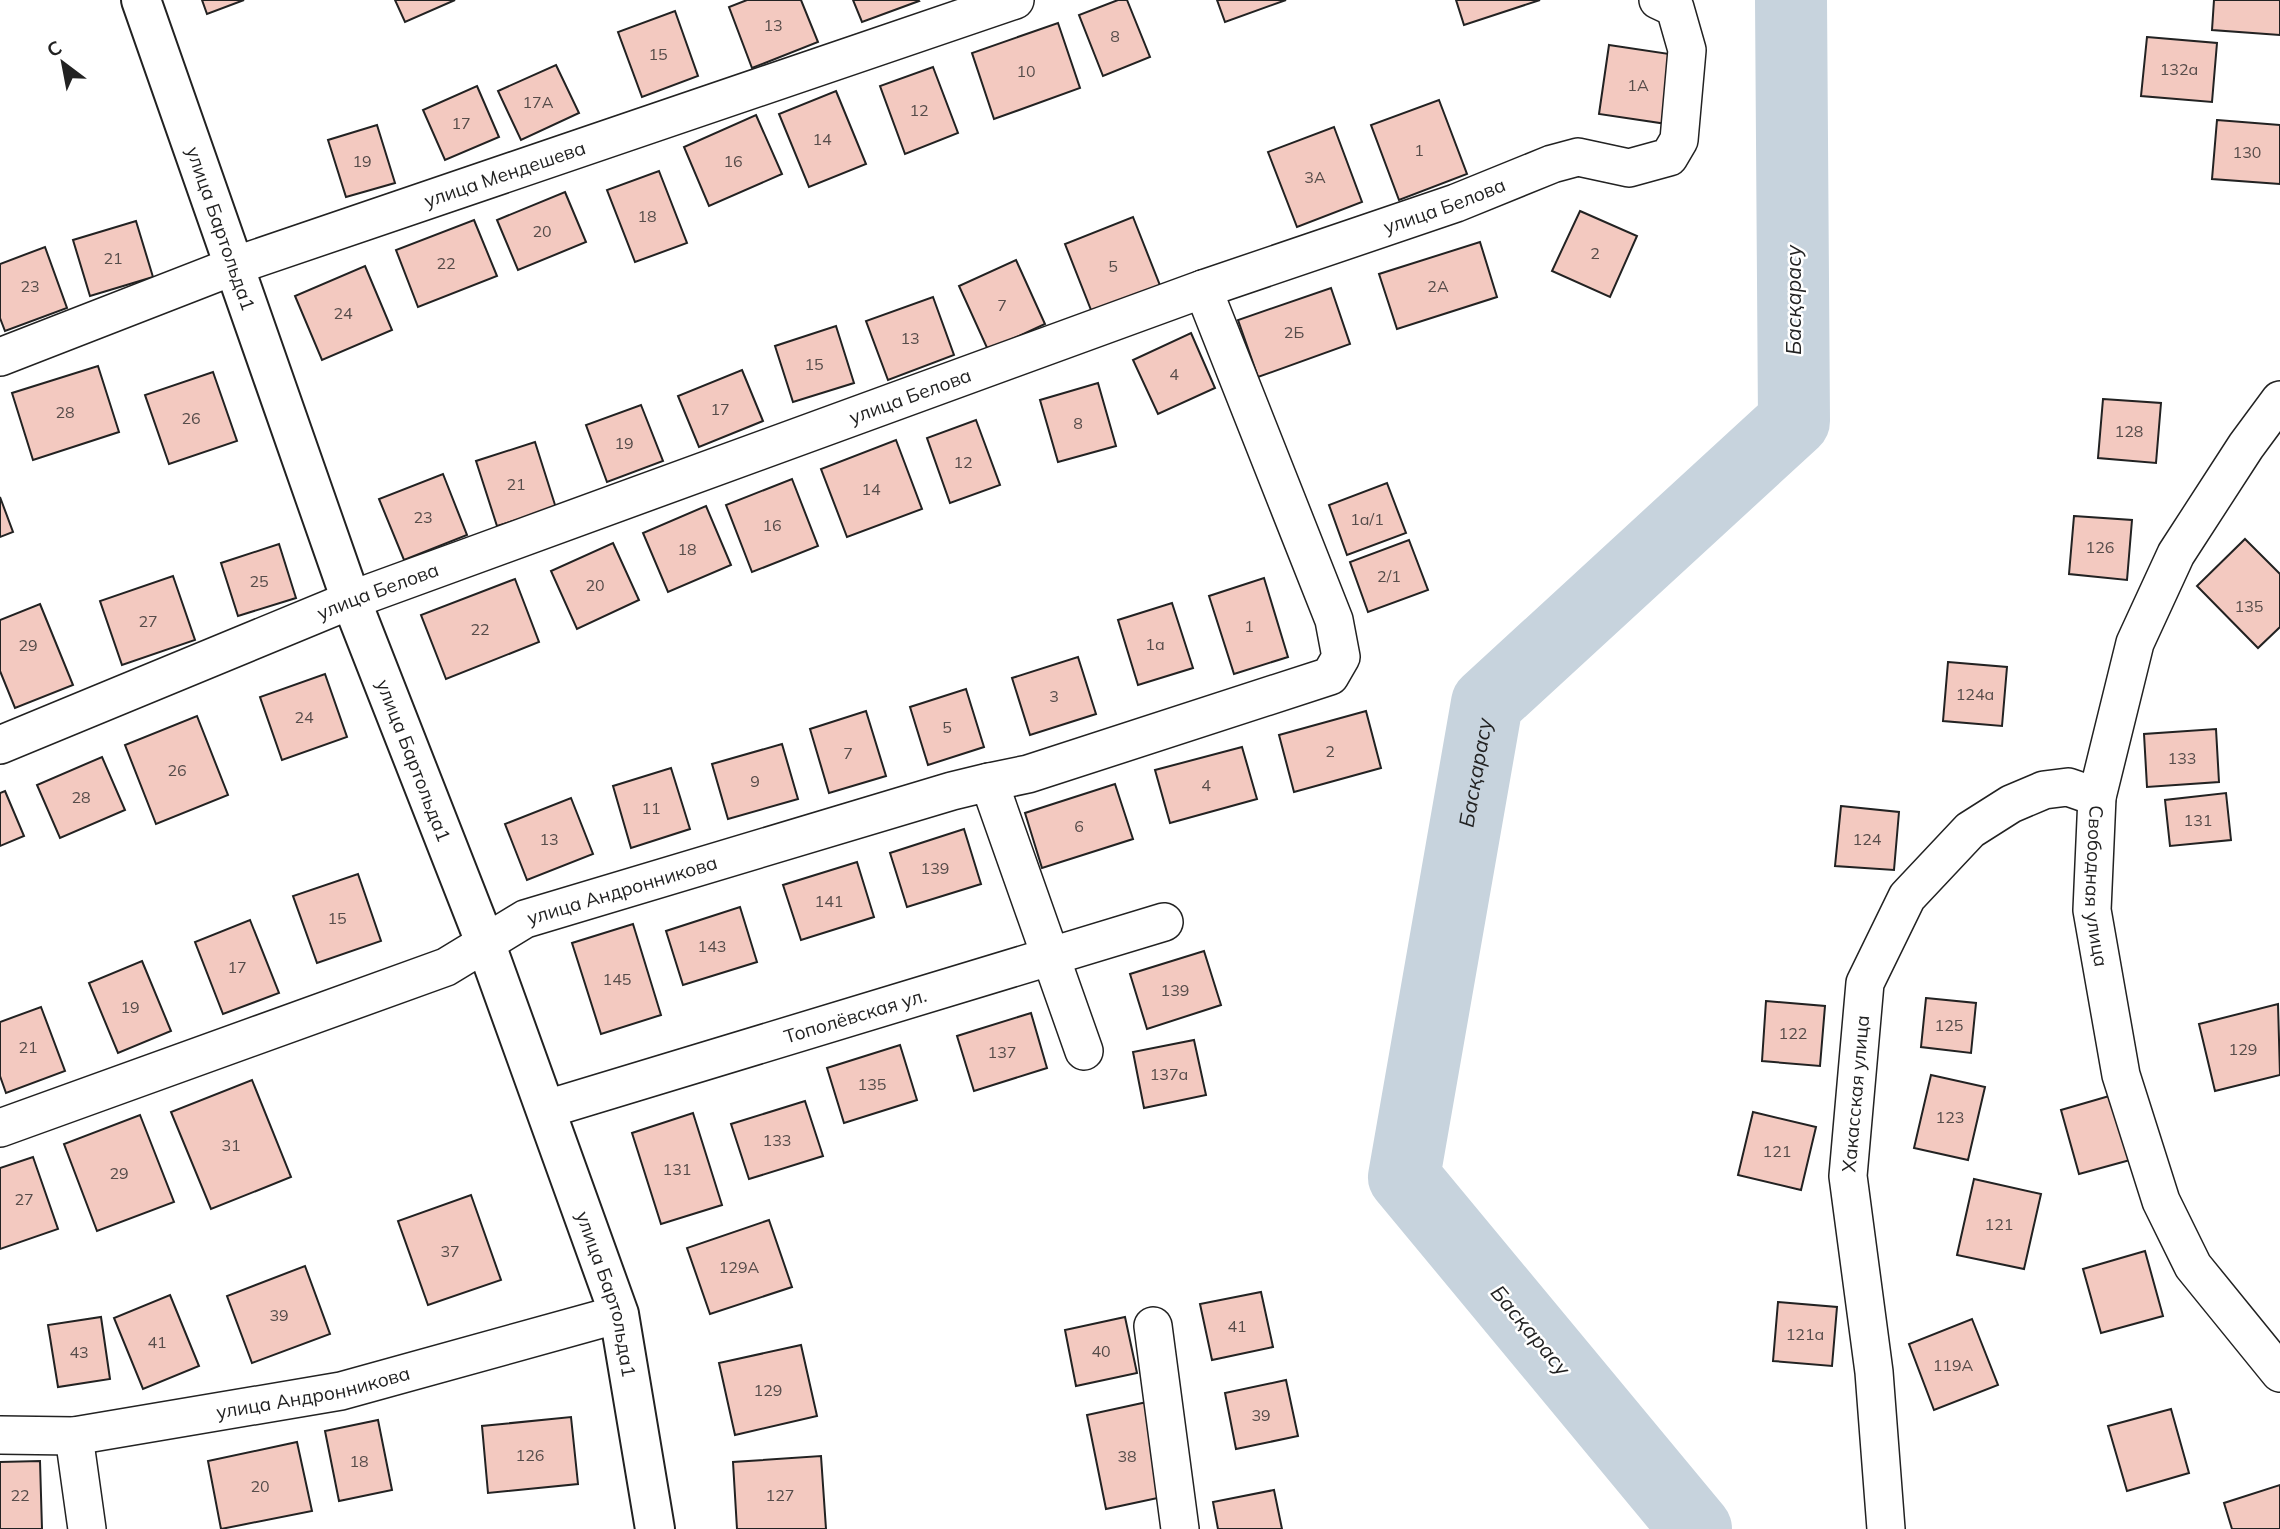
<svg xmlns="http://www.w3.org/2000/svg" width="2280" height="1529" font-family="Mulish,sans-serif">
	<rect width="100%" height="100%" fill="#fff"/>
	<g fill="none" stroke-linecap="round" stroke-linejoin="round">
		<path stroke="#c7d3dd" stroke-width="72" id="s1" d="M1696,1529L1404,1177L1487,703L1794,421L1791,0"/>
	</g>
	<g fill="#f3c9c0" stroke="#222" stroke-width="2">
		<polygon points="202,0 244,0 207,14"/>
		<polygon points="395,0 455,0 405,22"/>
		<polygon points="747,0 801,0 818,42 752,68 729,7"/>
		<polygon points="853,0 918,0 919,1 862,22"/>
		<polygon points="1118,0 1127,0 1150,57 1103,76 1079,15"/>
		<polygon points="1217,0 1286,0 1225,22"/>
		<polygon points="1456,0 1540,0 1464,25"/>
		<polygon points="2214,0 2280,0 2280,35 2212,30"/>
		<polygon points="675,11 698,76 642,97 618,32"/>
		<polygon points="1058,23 1080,88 994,119 972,53"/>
		<polygon points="2147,37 2217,43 2212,102 2141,96"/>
		<polygon points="1609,45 1676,55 1667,124 1599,114"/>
		<polygon points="556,65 579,113 521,140 498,91"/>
		<polygon points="933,67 958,133 905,154 880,86"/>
		<polygon points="477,86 499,137 445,160 423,110"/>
		<polygon points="836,91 866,164 809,187 779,114"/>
		<polygon points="1439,100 1467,174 1399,200 1371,125"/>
		<polygon points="756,115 782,174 709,206 684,147"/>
		<polygon points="2217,120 2280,125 2280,184 2212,179"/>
		<polygon points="377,125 395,183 346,197 328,140"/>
		<polygon points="1334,127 1362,202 1297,227 1268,152"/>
		<polygon points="659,171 687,243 635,262 607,190"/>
		<polygon points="565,192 586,242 518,270 497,220"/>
		<polygon points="1580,211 1637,236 1610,297 1552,271"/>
		<polygon points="1133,217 1161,288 1093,315 1065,244"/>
		<polygon points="474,220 497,276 418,307 396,250"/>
		<polygon points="136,221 153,277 90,296 73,240"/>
		<polygon points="1480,242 1497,297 1397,329 1379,274"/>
		<polygon points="45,247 67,308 5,331 0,318 0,264"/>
		<polygon points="1016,260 1045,324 988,350 959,286"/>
		<polygon points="365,266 392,330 322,360 295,296"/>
		<polygon points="1331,288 1350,344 1258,377 1238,320"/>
		<polygon points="933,297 954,355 888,380 866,321"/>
		<polygon points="836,326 854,383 793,402 775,346"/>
		<polygon points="1191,333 1215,388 1158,414 1133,360"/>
		<polygon points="98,366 119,432 33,460 12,393"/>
		<polygon points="742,370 763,421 699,447 678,396"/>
		<polygon points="213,372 237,441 169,464 145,395"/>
		<polygon points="1098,383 1116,446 1058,462 1040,400"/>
		<polygon points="2103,399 2161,403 2156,463 2098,458"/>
		<polygon points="641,405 663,461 607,482 586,425"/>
		<polygon points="976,420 1000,485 950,503 927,438"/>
		<polygon points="896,440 922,509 847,537 821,469"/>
		<polygon points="535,442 556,508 497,526 476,461"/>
		<polygon points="443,474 467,535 404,560 379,499"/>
		<polygon points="792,479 818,546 752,572 726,505"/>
		<polygon points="1387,483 1406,533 1347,555 1329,505"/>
		<polygon points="0,497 13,532 0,537"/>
		<polygon points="706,506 731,565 668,592 643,533"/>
		<polygon points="2074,516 2132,520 2127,580 2069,574"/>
		<polygon points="2245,539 2280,574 2280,627 2258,648 2197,586"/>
		<polygon points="1409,540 1428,590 1368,612 1350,562"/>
		<polygon points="613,543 639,600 577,629 551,571"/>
		<polygon points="279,544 296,598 238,616 221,563"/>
		<polygon points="173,576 195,640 122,665 100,601"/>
		<polygon points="1264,578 1288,657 1234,674 1209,596"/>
		<polygon points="515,579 539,642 446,679 421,615"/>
		<polygon points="1172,603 1193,668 1138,685 1118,620"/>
		<polygon points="40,604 73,685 15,708 0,671 0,620"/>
		<polygon points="1078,657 1096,714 1030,735 1012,678"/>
		<polygon points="1948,662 2007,667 2002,726 1943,721"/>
		<polygon points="325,674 347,737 282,760 260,697"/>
		<polygon points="966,689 984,747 928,765 910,707"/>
		<polygon points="866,711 886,776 829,793 810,729"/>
		<polygon points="1366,711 1381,768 1294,792 1279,735"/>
		<polygon points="197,716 228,795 156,824 125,745"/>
		<polygon points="2216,729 2219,782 2147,787 2144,734"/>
		<polygon points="782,744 798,799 728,819 712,764"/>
		<polygon points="1242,747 1257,799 1170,823 1155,770"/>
		<polygon points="102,757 125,810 60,838 37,785"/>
		<polygon points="671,768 690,829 631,848 613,786"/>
		<polygon points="1115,784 1133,839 1042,868 1025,813"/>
		<polygon points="5,791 24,836 0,846 0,793"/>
		<polygon points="2226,793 2231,840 2170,846 2165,800"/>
		<polygon points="571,798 593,854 527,880 505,824"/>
		<polygon points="1841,806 1899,812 1894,870 1835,866"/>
		<polygon points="964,829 981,884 907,907 890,853"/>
		<polygon points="857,862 874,917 801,940 783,885"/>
		<polygon points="358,874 381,941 317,963 293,896"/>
		<polygon points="740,907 757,962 683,985 666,931"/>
		<polygon points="250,920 279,993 223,1014 195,942"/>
		<polygon points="633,924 661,1015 601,1034 572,943"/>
		<polygon points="1204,951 1221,1005 1147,1029 1130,974"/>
		<polygon points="142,961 171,1031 118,1053 89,983"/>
		<polygon points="1926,998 1976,1003 1971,1053 1921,1047"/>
		<polygon points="1766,1001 1825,1006 1820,1066 1762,1061"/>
		<polygon points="2278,1004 2280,1075 2215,1091 2199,1024"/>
		<polygon points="41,1007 65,1071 6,1093 0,1076 0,1022"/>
		<polygon points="1031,1013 1047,1068 974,1091 957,1036"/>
		<polygon points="1194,1040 1206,1095 1144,1108 1133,1052"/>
		<polygon points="900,1045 917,1100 844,1123 827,1068"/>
		<polygon points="1931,1075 1985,1087 1968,1160 1914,1148"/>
		<polygon points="252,1080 291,1177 211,1209 171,1112"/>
		<polygon points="2123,1092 2141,1157 2079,1174 2061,1110"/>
		<polygon points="805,1101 823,1156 749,1179 731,1124"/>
		<polygon points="1753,1112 1816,1127 1801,1190 1738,1175"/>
		<polygon points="693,1113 722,1205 661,1224 632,1133"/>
		<polygon points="140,1115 174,1202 97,1231 64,1144"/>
		<polygon points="33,1157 58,1229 0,1249 0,1168"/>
		<polygon points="1974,1179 2041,1194 2024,1269 1957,1255"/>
		<polygon points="471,1195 501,1280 428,1305 398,1221"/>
		<polygon points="769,1220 792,1287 710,1314 687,1248"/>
		<polygon points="2145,1251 2163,1316 2101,1333 2083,1269"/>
		<polygon points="305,1266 330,1334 252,1363 227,1296"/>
		<polygon points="1261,1292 1273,1347 1212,1360 1200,1304"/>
		<polygon points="170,1295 199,1366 143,1389 114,1318"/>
		<polygon points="1778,1302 1837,1307 1832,1366 1773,1361"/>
		<polygon points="101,1317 110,1379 58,1387 48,1325"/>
		<polygon points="1125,1317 1137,1373 1076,1386 1065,1330"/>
		<polygon points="1972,1319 1998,1385 1934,1410 1909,1344"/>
		<polygon points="801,1345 817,1416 735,1435 719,1363"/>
		<polygon points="1286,1380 1298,1436 1236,1449 1225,1393"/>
		<polygon points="1147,1402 1167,1496 1106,1509 1087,1415"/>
		<polygon points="2171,1409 2189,1473 2127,1491 2108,1426"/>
		<polygon points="571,1417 578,1484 488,1493 482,1426"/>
		<polygon points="378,1420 392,1490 339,1501 325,1431"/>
		<polygon points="297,1442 312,1511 221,1529 208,1461"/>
		<polygon points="821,1456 826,1529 737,1529 733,1462"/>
		<polygon points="40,1461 42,1529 0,1529 0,1462"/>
		<polygon points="2280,1485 2280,1529 2232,1529 2224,1503"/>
		<polygon points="1274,1490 1282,1529 1218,1529 1213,1502"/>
	</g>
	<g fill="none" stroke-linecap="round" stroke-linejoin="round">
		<g stroke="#222" stroke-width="40">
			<g id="minor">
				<path id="s2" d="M0,357L234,266L1015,0"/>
				<path id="s3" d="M2280,400L2246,446L2176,554L2135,643L2097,797L2092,910L2121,1075L2161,1201L2193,1266L2280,1373"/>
				<path id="s4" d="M0,745L351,600L1203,289L1456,203L1552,164L1578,157L1629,168L1669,157L1679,140L1687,50L1675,8L1658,0"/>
				<polyline points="989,782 1028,774 1330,676 1341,657 1334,620 1203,289"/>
				<path id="s5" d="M547,1109L1164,922"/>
				<path id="s6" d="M0,1128L446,967L525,919L952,791L989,782L1084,1051"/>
				<polyline points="1153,1326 1180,1529"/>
				<path id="s7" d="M0,1435L74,1436L341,1391L619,1314"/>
				<polyline points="74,1436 87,1529"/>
				<path id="s8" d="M1886,1529L1874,1372L1848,1176L1865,983L1907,897L1970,830L2011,804L2044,790L2068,787L2097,797"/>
			</g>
		</g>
		<g stroke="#222" stroke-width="42">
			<g id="tertiary">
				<path id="s9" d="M141,0L351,600L485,942L619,1314L655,1529"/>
			</g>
		</g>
		<use href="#minor" stroke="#fff" stroke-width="37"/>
		<use href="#tertiary" stroke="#fff" stroke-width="38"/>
	</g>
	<g text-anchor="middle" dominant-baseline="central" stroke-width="5" stroke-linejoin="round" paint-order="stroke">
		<g font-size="16" fill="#564c4a">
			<text x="773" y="25">13</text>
			<text x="1115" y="36">8</text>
			<text x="658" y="54">15</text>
			<text x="2179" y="69">132а</text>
			<text x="1026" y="71">10</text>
			<text x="1638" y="85">1А</text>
			<text x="538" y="102">17А</text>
			<text x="919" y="110">12</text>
			<text x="461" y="123">17</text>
			<text x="822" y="139">14</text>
			<text x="1419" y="150">1</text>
			<text x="2247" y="152">130</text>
			<text x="362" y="161">19</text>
			<text x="733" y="161">16</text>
			<text x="1315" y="177">3А</text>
			<text x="647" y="216">18</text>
			<text x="542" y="231">20</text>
			<text x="1595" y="253">2</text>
			<text x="113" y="258">21</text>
			<text x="446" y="263">22</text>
			<text x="1113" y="266">5</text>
			<text x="30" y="286">23</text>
			<text x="1438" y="286">2А</text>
			<text x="1002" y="305">7</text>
			<text x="343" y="313">24</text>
			<text x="1294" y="332">2Б</text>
			<text x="910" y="338">13</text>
			<text x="814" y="364">15</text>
			<text x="1174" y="374">4</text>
			<text x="720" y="409">17</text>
			<text x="65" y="412">28</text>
			<text x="191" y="418">26</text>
			<text x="1078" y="423">8</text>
			<text x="2129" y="431">128</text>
			<text x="624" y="443">19</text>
			<text x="963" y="462">12</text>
			<text x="516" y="484">21</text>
			<text x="871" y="489">14</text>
			<text x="423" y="517">23</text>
			<text x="1367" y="519">1а/1</text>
			<text x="772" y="525">16</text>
			<text x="2100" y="547">126</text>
			<text x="687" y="549">18</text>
			<text x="1389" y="576">2/1</text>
			<text x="259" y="581">25</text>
			<text x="595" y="585">20</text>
			<text x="2249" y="606">135</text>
			<text x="148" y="621">27</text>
			<text x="1249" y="626">1</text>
			<text x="480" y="629">22</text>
			<text x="1155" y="644">1а</text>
			<text x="28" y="645">29</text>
			<text x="1975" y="694">124а</text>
			<text x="1054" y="696">3</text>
			<text x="304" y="717">24</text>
			<text x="947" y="727">5</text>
			<text x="1330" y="751">2</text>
			<text x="848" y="753">7</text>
			<text x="2182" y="758">133</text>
			<text x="177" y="770">26</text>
			<text x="755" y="781">9</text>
			<text x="1206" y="785">4</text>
			<text x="81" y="797">28</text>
			<text x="651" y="808">11</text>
			<text x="2198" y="820">131</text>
			<text x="1079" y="826">6</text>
			<text x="549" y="839">13</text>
			<text x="1867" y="839">124</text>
			<text x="935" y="868">139</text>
			<text x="829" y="901">141</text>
			<text x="337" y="918">15</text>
			<text x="712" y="946">143</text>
			<text x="237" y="967">17</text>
			<text x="617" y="979">145</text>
			<text x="1175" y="990">139</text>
			<text x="130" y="1007">19</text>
			<text x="1949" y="1025">125</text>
			<text x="1793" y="1033">122</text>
			<text x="28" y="1047">21</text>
			<text x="2243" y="1049">129</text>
			<text x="1002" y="1052">137</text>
			<text x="1169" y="1074">137а</text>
			<text x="872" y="1084">135</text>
			<text x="1950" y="1117">123</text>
			<text x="777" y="1140">133</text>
			<text x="231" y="1145">31</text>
			<text x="1777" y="1151">121</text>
			<text x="677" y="1169">131</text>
			<text x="119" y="1173">29</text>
			<text x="24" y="1199">27</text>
			<text x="1999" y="1224">121</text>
			<text x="450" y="1251">37</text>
			<text x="739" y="1267">129А</text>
			<text x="279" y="1315">39</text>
			<text x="1237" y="1326">41</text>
			<text x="1805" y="1334">121а</text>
			<text x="157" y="1342">41</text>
			<text x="1101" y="1351">40</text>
			<text x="79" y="1352">43</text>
			<text x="1953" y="1365">119А</text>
			<text x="768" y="1390">129</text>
			<text x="1261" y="1415">39</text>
			<text x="530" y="1455">126</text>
			<text x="1127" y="1456">38</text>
			<text x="359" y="1461">18</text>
			<text x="260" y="1486">20</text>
			<text x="20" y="1495">22</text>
			<text x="780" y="1495">127</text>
		</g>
		<g font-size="19" fill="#222" stroke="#fff">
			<text stroke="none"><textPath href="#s2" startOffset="537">улица Мендешева</textPath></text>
			<text stroke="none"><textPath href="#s4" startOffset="1542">улица Белова</textPath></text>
			<text stroke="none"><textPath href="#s9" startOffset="242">улица Бартольда1</textPath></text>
			<text stroke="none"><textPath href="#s4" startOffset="975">улица Белова</textPath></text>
			<text stroke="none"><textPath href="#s4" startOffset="408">улица Белова</textPath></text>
			<text stroke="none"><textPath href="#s9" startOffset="808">улица Бартольда1</textPath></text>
			<text stroke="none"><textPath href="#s3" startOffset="532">Свободная улица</textPath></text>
			<text stroke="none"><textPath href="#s6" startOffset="668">улица Андронникова</textPath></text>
			<text stroke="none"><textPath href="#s5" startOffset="322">Тополёвская ул.</textPath></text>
			<text stroke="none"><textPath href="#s8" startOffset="438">Хакасская улица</textPath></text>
			<text stroke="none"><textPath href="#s9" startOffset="1376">улица Бартольда1</textPath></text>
			<text stroke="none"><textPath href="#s7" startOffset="317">улица Андронникова</textPath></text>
		</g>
		<g font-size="21" font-style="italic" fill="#222" stroke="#fff">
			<text transform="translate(1793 300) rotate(-90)">Басқарасу</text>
			<text stroke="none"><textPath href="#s1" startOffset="868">Басқарасу</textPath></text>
			<text transform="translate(1531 1330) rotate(50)">Басқарасу</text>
		</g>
	</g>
	<g transform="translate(63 63) rotate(328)" stroke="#ffffff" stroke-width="5" paint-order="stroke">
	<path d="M0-5L12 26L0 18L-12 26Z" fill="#222222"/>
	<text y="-10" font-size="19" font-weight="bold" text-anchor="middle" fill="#222222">С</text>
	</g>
</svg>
